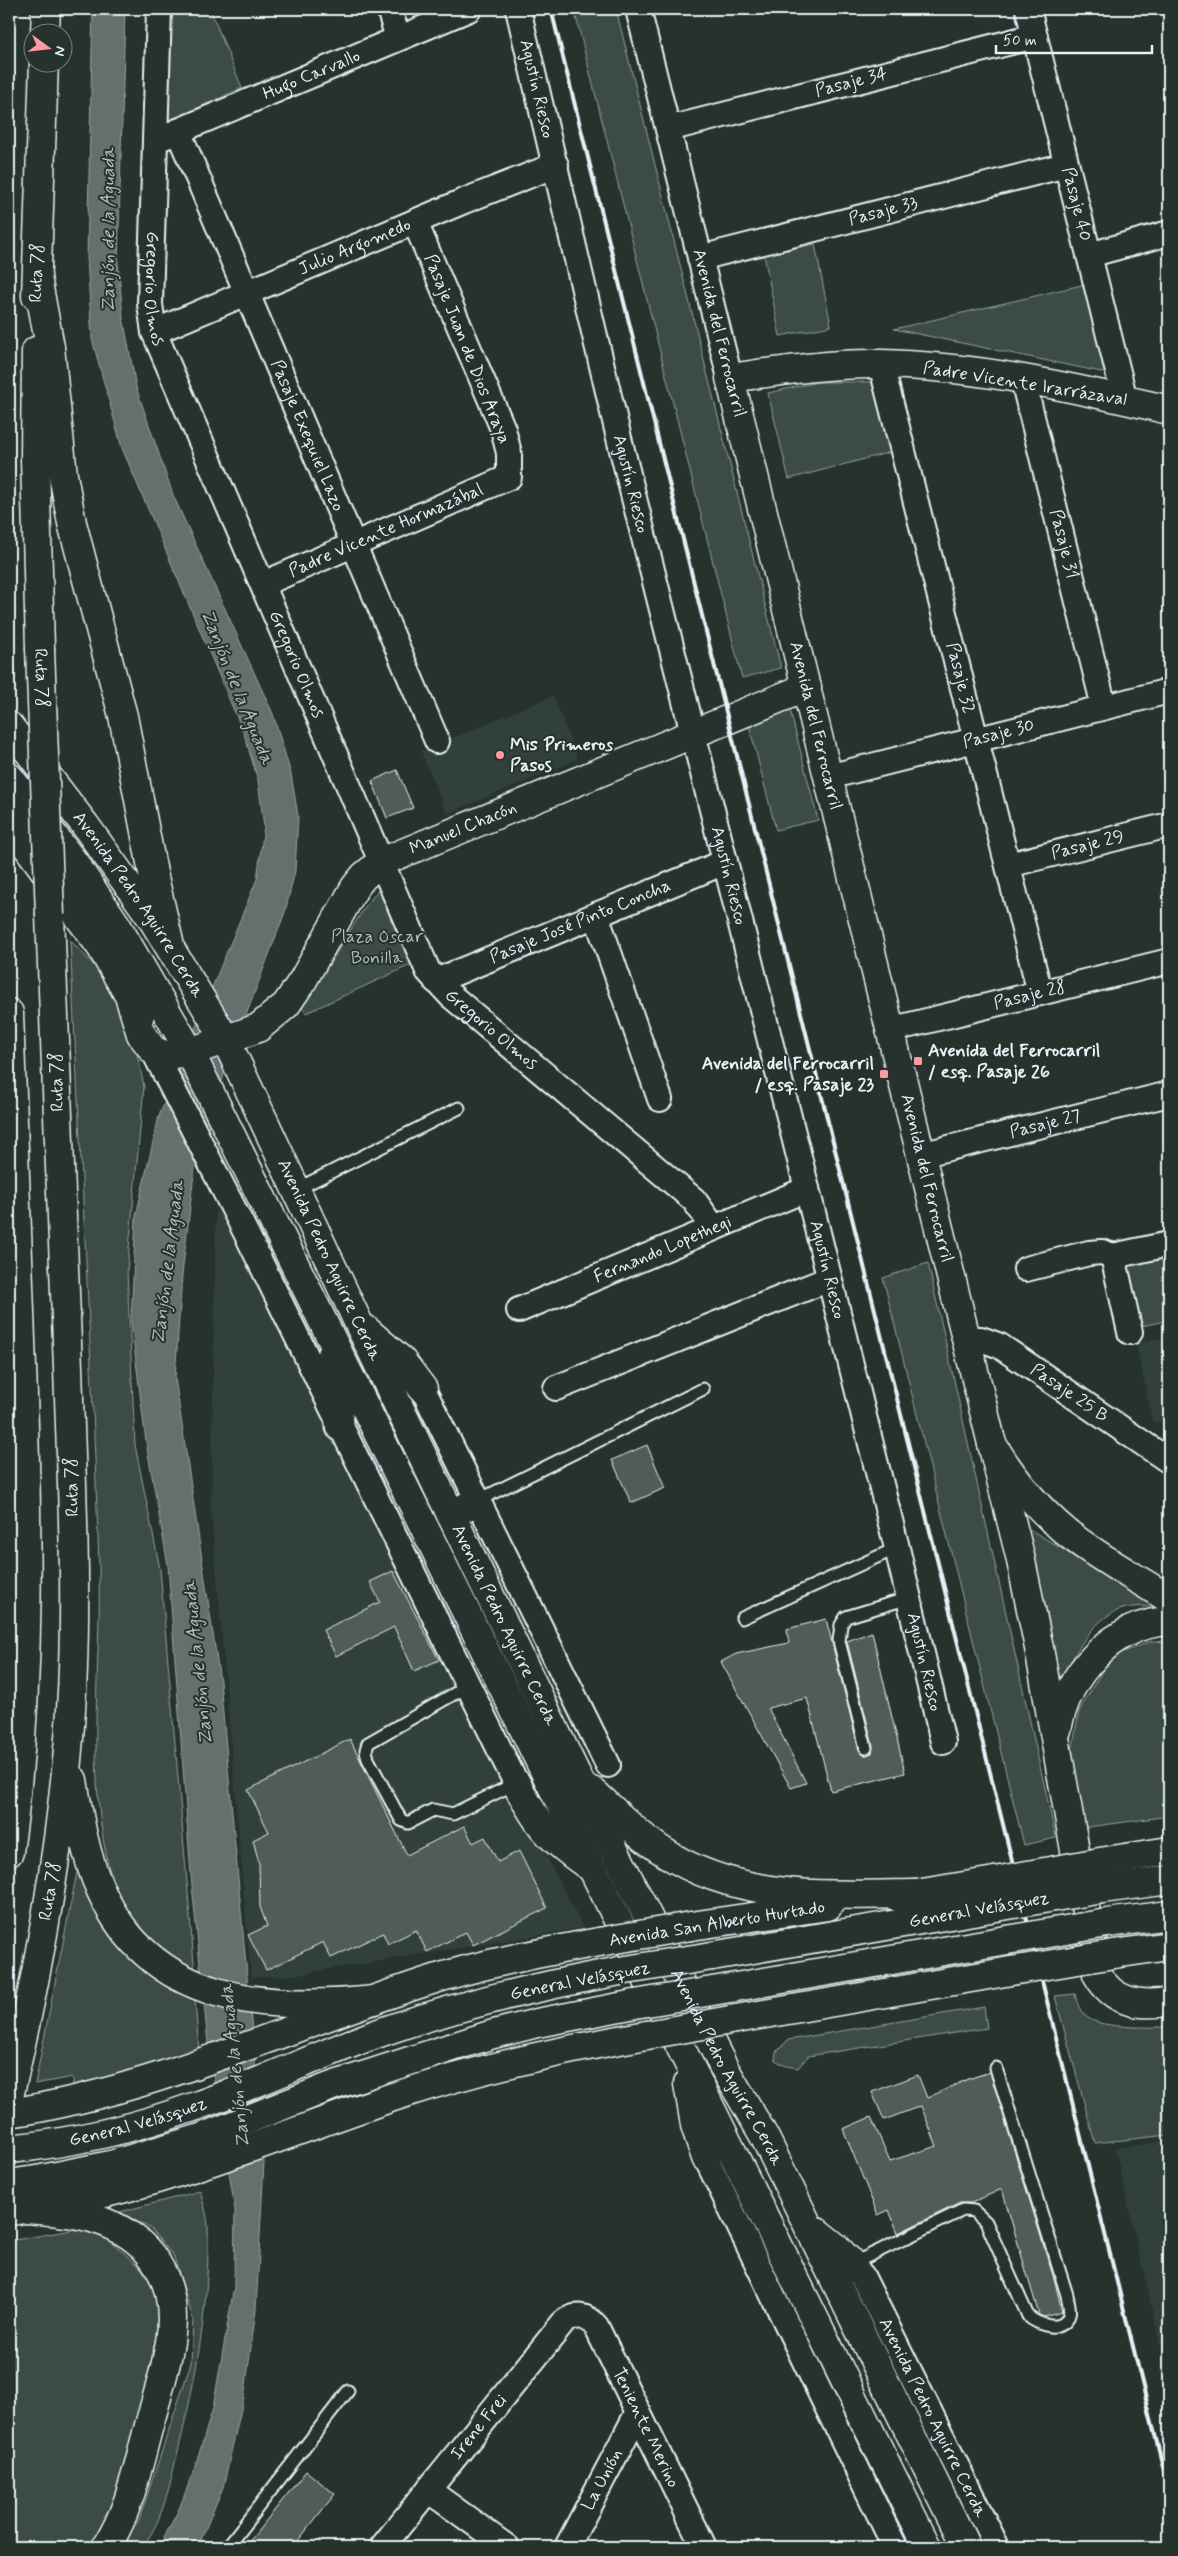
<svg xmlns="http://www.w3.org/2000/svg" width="1178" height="2556" font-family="Mynerve,sans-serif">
	<rect width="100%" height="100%" fill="#26332d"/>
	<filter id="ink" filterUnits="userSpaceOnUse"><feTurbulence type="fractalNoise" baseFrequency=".02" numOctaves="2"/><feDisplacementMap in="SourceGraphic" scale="10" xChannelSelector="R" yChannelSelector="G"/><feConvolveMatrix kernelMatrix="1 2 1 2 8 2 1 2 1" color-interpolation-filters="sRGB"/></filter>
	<g filter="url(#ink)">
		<g fill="#333f3a">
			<polygon points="553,696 578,759 447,814 421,751"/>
			<polygon points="216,1205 583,1928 287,1976 251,1977 211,1509"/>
			<polygon points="1169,1336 1169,1420 1153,1423 1136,1343"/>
			<polygon points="1169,2141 1169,2382 1115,2148"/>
		</g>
		<g fill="#3e4b47" stroke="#939ea0">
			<polygon points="171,9 210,9 242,88 169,121"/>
			<polygon points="574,9 616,9 781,668 742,678"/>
			<polygon points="815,244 831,326 780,336 764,255"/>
			<polygon points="1086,284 1106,373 894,329"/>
			<polygon points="818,382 872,382 891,452 789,479 768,393"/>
			<polygon points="790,710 818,820 776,830 748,721"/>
			<polygon points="386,880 415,963 306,1013 302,1008 365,907"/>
			<path d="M70,940L107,979L134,1040L144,1086L127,1270L135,1445L160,1569L195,1975C167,1956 131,1937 119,1902C81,1794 102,1677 99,1565C92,1357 80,1148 70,940Z"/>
			<polygon points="1169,1249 1169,1320 1133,1328 1118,1261"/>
			<polygon points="928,1263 1056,1838 1024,1845 883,1278"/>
			<path d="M1026,1527L1157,1607C1149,1607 1141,1606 1133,1607C1095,1610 1074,1654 1060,1684Z"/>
			<polygon points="1152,1641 1169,1642 1169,1816 1081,1828 1071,1757 1079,1711 1110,1657"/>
			<polygon points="78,1867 161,1979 195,2000 199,2051 73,2089 73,2077 35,2084"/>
			<path d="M1075,1994C1077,2003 1080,2013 1088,2018C1104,2029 1149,2027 1169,2027V2135L1095,2143L1055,1996Z"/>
			<polygon points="984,2007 987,2028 808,2056 798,2068 786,2066 775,2060 776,2052 788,2040"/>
			<path d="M200,2191C203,2202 207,2214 208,2225C210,2304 195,2386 175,2463C168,2492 161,2524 142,2547H120L139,2520L191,2363L193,2319L174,2257L151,2229L120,2212Z"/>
			<path d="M78,2229L106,2237L142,2269L162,2302C147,2383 134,2475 92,2547H9V2241Z"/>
		</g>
		<polygon fill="#636f6d" stroke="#98a3a5" points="93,9 125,9 118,263 123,317 136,387 173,495 273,714 291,774 298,816 295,871 285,912 225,1071 194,1173 182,1275 175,1378 220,1681 264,2162 256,2309 245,2392 223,2487 198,2547 159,2547 179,2509 194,2470 213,2408 234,2287 235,2209 208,2043 191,1875 168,1565 146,1442 131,1321 136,1216 159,1116 257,879 264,827 258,780 244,734 122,448 92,339 87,258"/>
		<g fill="#505c59" stroke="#e8f1f8">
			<polygon points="397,770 413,808 387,818 372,781"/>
			<polygon points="647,1445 665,1488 631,1503 612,1460"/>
			<polygon points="393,1571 439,1660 414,1671 394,1627 336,1656 323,1630 380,1602 370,1582"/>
			<polygon points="826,1619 859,1750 864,1755 872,1753 873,1746 847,1641 872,1632 905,1773 831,1791 807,1698 768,1708 806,1783 791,1788 721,1662 736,1654 789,1643 787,1629"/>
			<polygon points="350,1739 407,1855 464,1826 473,1843 485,1837 498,1862 519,1851 547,1908 473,1945 466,1932 427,1952 416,1930 388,1944 383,1933 331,1958 323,1942 266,1970 248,1935 267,1926 260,1907 259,1863 253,1840 269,1832 248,1790"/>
			<polygon points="990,2072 1055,2282 1062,2312 1044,2317 1039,2315 1002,2189 971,2203 960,2203 898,2233 889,2210 878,2215 843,2129 871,2117 890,2161 937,2146 921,2106 884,2120 872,2092 918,2075 927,2098 968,2079"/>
			<polygon points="306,2471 335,2494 293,2547 245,2547"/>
		</g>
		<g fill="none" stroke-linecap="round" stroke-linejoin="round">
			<g stroke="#e8f1f8" stroke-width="15">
				<g id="service">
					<polyline points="297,1189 459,1108"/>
					<polyline points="477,1501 703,1389"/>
					<polyline points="742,1618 897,1548"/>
					<polyline points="468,1686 368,1743 366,1750 368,1759 401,1820 408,1823 433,1810 453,1814 516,1783"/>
					<polyline points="866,1748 839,1641 841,1625 846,1617 909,1598"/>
					<path d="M852,2264L963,2210L974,2211L986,2222L1028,2316C1037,2325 1064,2334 1069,2315C1071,2309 1068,2301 1067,2295L996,2068"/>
					<polyline points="227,2547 348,2391"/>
				</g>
			</g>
			<g stroke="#e8f1f8" stroke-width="28">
				<g id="minor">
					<path id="s1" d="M159,9L150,304L154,332L428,971L450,995L694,1200L714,1228"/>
					<polyline points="389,9 398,38"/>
					<path id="s2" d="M518,9L618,434L897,1548L943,1742"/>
					<polyline points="638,9 730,378"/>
					<path id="s3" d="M1028,9L1125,400"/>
					<path id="s4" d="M668,129L1035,36"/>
					<path id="s5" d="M178,131L437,741"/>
					<path id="s6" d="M164,137L469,9"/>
					<polyline points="1089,255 1169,233"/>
					<path id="s7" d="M700,258L1066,165"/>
					<path id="s8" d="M154,332L464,201L556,165"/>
					<path id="s9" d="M881,364L1040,993"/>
					<path id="s10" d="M1023,380L1104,707"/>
					<path id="s11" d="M263,584L509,477V453L503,429L415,222"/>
					<path id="s12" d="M828,777L1169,691"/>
					<path id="s13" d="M1008,865L1169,825"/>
					<polyline points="596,915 660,1099"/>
					<path id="s14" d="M436,981L725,862"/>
					<path id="s15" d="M890,1030L1169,961"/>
					<polyline points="153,1050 249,1239 516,1783"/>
					<path id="s16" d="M920,1155L1169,1094"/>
					<polyline points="1113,1256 1130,1332"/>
					<polyline points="1026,1269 1089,1253 1102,1252 1113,1256 1169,1244"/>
					<path id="s17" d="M519,1310L807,1189"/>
					<path id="s18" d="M965,1340L981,1339L1000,1346L1169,1461"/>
					<polyline points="556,1388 829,1279"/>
					<polyline points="423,1389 608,1765"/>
					<polyline points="706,2158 895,2547"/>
					<path id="s19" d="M852,2264L862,2276L997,2547"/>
					<polyline points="428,2490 507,2547"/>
					<path id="s20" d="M382,2547L563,2323C575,2313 587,2315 596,2326L704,2547"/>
					<path id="s21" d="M567,2547L638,2412"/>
				</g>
			</g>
			<g stroke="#e8f1f8" stroke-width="31">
				<g id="tertiary">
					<path id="s22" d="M1169,410C1075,388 978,366 881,364C831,363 781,371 730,378L992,1444C1012,1477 1036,1507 1066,1532C1097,1557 1135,1577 1169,1599"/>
					<polyline points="9,822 101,947 140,1015"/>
					<path id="s23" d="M130,999L141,1034L153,1050L164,1055L190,1052L258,1028L286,1005L303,980L355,887L364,876L381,862L807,687"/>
				</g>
			</g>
			<g stroke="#e8f1f8" stroke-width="31">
				<g id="secondary">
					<path d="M992,1444L1020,1556L1039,1648L1097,1974C1113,2003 1139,2006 1169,2002"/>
					<path d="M1057,1730C1067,1675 1111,1624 1169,1621"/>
				</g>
			</g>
			<g stroke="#e8f1f8" stroke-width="31">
				<g id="primary">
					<path id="s24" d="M9,726L85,825L151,917L226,1040L358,1322L579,1780L723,2066L764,2136L966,2547"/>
					<polyline points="9,777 72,860 117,926 190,1052 927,2547"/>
					<polyline points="365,1329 401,1360 423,1389"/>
					<polyline points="332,1355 340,1427"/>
					<polyline points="451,1515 477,1501"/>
					<path d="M516,1783C538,1825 547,1837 587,1865"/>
					<path d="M592,1791C616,1812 637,1835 664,1852C738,1901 830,1895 915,1894"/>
					<polyline points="1100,1862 1169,1851"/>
					<polyline points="898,1897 995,1881"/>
					<polyline points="691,1926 828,1906"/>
					<polyline points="1114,1954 1169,1946"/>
					<polyline points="736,2019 1011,1971"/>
					<polyline points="688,2084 695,2125 706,2158"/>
					<path d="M9,2113C153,2091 285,2028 422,1983C480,1964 539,1953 599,1942"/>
					<path d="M9,2211C143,2195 266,2140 393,2097C476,2069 560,2050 647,2035"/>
					<polyline points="817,2232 837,2248 852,2264"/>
				</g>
			</g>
			<g stroke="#e8f1f8" stroke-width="31">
				<g id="motorway">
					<polyline points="45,32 46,9"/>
					<polyline points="37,277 50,347 63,475 72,523 123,716 153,873 170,946"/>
					<polyline points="36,296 44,62"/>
					<polyline points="36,351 35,458 40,648"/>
					<path d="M9,1013C13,1131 17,1249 22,1367C28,1529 32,1691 9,1852"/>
					<path d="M73,1780C79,1818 85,1856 101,1891C152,2004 267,2011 375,2000"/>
					<polyline points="1102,1889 1169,1880"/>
					<polyline points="1107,1923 1169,1915"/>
					<polyline points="712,1956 1002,1906"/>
					<polyline points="730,1988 1007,1940"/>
					<path id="s25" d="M9,2097C37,1979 59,1859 69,1738C79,1615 72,1492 68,1368C62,1217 56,1066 50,915"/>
					<path id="s26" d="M9,2149C72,2143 136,2128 196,2106C254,2085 310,2059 368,2037C449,2007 534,1987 620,1971"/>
					<polyline points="9,2184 42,2179 111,2165 198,2139 332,2086 490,2035 537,2023 635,2004"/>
					<path d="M28,2209C49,2211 71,2212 92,2218C151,2235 180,2281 170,2342C166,2369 157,2396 150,2422C138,2464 130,2511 106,2547"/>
				</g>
			</g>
			<use href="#service" stroke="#26332d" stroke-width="11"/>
			<use href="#minor" stroke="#26332d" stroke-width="24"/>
			<use href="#tertiary" stroke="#26332d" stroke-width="28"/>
			<use href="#secondary" stroke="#26332d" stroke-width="28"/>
			<use href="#primary" stroke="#26332d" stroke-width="28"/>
			<use href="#motorway" stroke="#26332d" stroke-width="28"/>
			<polyline stroke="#e8f1f8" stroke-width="4" points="551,9 1169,2491"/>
			<g stroke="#e8f1f8" stroke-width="31" stroke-linecap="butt">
				<g id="primary-bridge">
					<polyline points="995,1881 1100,1862"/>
					<polyline points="599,1942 691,1926"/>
					<polyline points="1011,1971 1114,1954"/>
					<polyline points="647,2035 736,2019"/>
				</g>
			</g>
			<g stroke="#e8f1f8" stroke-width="31" stroke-linecap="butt">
				<g id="motorway-bridge">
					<path id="s27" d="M40,648L50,915"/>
					<polyline points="1002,1906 1102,1889"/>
					<polyline points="1007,1940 1107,1923"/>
					<polyline points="620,1971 712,1956"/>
					<polyline points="635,2004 730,1988"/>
				</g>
			</g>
			<use href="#primary-bridge" stroke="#26332d" stroke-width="28"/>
			<use href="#motorway-bridge" stroke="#26332d" stroke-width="28"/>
		</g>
	</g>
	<g fill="#ff9aa2" stroke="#26332d" stroke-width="2">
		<circle cx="500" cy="755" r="5"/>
		<rect x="913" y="1056" width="10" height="10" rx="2.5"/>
		<rect x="879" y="1069" width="10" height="10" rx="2.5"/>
	</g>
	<g text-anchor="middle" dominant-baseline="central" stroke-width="4" stroke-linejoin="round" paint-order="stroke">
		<g font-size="18" fill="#e8f1f8" stroke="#26332d">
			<text stroke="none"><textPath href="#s6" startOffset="160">Hugo Carvallo</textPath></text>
			<text stroke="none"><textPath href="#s4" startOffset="189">Pasaje 34</textPath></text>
			<text stroke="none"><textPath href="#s2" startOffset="82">Agustín Riesco</textPath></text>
			<text stroke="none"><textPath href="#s3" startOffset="201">Pasaje 40</textPath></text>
			<text stroke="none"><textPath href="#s7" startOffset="189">Pasaje 33</textPath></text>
			<text stroke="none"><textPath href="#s8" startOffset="218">Julio Argomedo</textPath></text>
			<text transform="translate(37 273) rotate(-88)">Ruta 78</text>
			<text stroke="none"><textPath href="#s1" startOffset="280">Gregorio Olmos</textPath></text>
			<text transform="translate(719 333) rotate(76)">Avenida del Ferrocarril</text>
			<text transform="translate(467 349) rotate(68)">Pasaje Juan de Dios Araya</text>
			<text transform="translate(1025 384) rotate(9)">Padre Vicente Irarrázaval</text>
			<text stroke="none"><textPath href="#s5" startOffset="331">Pasaje Exequiel Lazo</textPath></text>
			<text stroke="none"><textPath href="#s2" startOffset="488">Agustín Riesco</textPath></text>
			<text stroke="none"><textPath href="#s11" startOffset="134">Padre Vicente Hormazábal</textPath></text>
			<text stroke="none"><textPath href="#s10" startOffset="169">Pasaje 31</textPath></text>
			<text stroke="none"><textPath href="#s1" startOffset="685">Gregorio Olmos</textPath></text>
			<text stroke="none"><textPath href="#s27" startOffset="30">Ruta 78</textPath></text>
			<text stroke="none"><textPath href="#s9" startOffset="324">Pasaje 32</textPath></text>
			<text stroke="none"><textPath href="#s22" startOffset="802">Avenida del Ferrocarril</textPath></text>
			<text stroke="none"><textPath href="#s12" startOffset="176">Pasaje 30</textPath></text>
			<text stroke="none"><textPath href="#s23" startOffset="465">Manuel Chacón</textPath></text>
			<text stroke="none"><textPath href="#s13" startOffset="82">Pasaje 29</textPath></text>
			<text stroke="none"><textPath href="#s2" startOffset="892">Agustín Riesco</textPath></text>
			<text stroke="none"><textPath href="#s24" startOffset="221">Avenida Pedro Aguirre Cerda</textPath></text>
			<text stroke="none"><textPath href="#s14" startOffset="156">Pasaje José Pinto Concha</textPath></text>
			<text stroke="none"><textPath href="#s15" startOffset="144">Pasaje 28</textPath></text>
			<text stroke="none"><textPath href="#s1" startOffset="1105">Gregorio Olmos</textPath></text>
			<text transform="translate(57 1082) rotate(-92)">Ruta 78</text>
			<text stroke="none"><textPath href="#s16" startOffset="129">Pasaje 27</textPath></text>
			<text stroke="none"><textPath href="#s22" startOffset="1268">Avenida del Ferrocarril</textPath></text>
			<text stroke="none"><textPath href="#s17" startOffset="156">Fernando Lopethegi</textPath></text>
			<text stroke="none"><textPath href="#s24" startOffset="625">Avenida Pedro Aguirre Cerda</textPath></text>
			<text stroke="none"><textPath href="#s2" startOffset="1298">Agustín Riesco</textPath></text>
			<text stroke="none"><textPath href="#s18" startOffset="120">Pasaje 25 B</textPath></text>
			<text transform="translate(72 1487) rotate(-92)">Ruta 78</text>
			<text stroke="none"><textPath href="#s24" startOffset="1030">Avenida Pedro Aguirre Cerda</textPath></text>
			<text stroke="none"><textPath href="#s2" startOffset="1702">Agustín Riesco</textPath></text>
			<text stroke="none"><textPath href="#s25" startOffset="210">Ruta 78</textPath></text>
			<text transform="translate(979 1910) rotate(-10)">General Velásquez</text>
			<text transform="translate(717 1924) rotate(-9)">Avenida San Alberto Hurtado</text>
			<text transform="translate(580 1981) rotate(-11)">General Velásquez</text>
			<text stroke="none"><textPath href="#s24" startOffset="1525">Avenida Pedro Aguirre Cerda</textPath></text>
			<text stroke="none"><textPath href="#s26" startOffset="132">General Velásquez</textPath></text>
			<text stroke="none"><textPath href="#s19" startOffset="174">Avenida Pedro Aguirre Cerda</textPath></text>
			<text stroke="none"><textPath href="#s20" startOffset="439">Teniente Merino</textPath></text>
			<text stroke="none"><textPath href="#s20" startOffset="154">Irene Frei</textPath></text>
			<text stroke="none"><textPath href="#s21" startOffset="76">La Unión</textPath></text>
		</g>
		<g font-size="18" font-weight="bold" fill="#e8f1f8" stroke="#26332d" text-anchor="start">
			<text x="510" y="745">Mis Primeros<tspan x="510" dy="21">Pasos</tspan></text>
			<text x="928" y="1051">Avenida del Ferrocarril<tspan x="928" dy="21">/ esq. Pasaje 26</tspan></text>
			<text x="874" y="1064" text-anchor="end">Avenida del Ferrocarril<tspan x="874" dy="21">/ esq. Pasaje 23</tspan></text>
		</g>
		<g font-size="18" fill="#b5bfc3" stroke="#26332d">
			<text x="377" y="937">Plaza Oscar<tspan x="377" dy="21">Bonilla</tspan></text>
		</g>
		<g font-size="19" font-style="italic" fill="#b3bdc0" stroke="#26332d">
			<text transform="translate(108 230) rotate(-90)">Zanjón de la Aguada</text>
			<text transform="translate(237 687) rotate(68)">Zanjón de la Aguada</text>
			<text transform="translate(168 1262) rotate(-83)">Zanjón de la Aguada</text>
			<text transform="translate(198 1663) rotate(-96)">Zanjón de la Aguada</text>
			<text transform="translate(235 2066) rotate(-96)">Zanjón de la Aguada</text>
		</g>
	</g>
	<rect width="1178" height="2556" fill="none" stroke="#26332d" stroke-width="30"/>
	<rect x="15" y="15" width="1148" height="2526" fill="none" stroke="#e8f1f8" stroke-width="2" filter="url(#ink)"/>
	<g transform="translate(48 48) rotate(105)"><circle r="24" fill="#26332d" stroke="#747f7e"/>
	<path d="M0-4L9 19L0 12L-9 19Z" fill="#ff9aa2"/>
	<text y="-8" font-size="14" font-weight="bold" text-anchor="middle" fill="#e8f1f8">N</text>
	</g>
	<path d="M996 45v8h156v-8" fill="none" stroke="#e8f1f8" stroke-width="2.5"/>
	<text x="1003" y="45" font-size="15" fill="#e8f1f8" stroke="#26332d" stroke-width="4" paint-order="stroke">50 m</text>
</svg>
